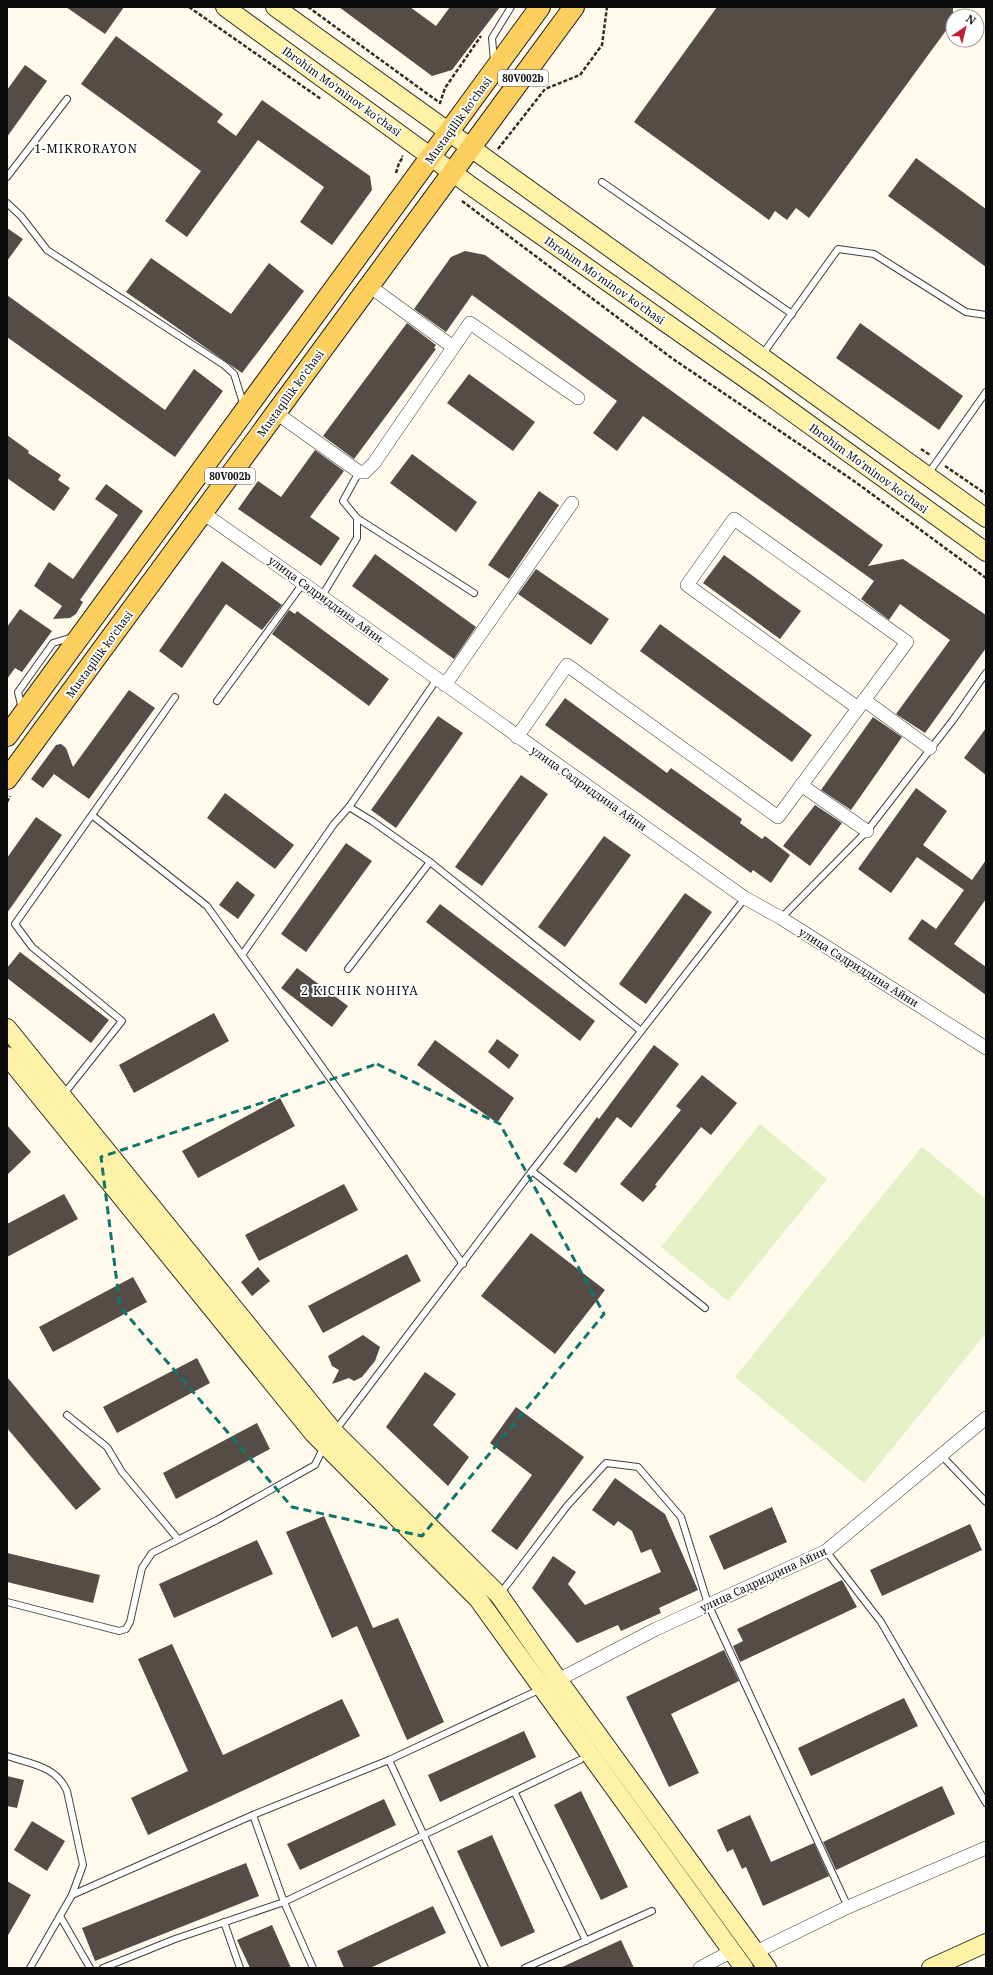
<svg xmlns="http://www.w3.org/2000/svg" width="993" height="1975" font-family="'Noto Serif',serif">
	<rect width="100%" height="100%" fill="#fffaeb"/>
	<g fill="#e4f1c6">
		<polygon points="760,1124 827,1179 728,1301 661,1247"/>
		<polygon points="922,1147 986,1199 986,1333 864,1483 735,1377"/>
	</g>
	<g fill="#554c48">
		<polygon points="66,7 124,7 105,34"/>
		<polygon points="339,7 410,7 436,26 450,7 500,7 452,70 432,76"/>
		<polygon points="717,7 953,7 953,21 809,218 796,208 787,220 775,211 769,220 634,122"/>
		<polygon points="116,36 223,114 217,122 236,136 262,100 370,176 372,190 332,245 300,222 324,187 258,140 187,237 165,221 201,171 81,84"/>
		<polygon points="25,65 47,81 7,137 7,90"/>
		<polygon points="916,158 986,209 986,267 888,196"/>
		<polygon points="7,228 23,239 7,261"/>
		<polygon points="465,251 485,255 883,545 868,566 903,559 986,615 986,648 925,733 896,714 950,640 900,604 889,620 861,599 874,581 643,416 617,451 593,433 617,401 472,295 446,332 414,309 451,257"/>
		<polygon points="151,258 231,314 269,263 304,291 242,373 126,292"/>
		<polygon points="7,295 165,410 194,369 223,391 175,457 7,337"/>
		<polygon points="407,323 436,345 434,348 436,349 354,459 323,436"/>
		<polygon points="860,323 963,396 939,430 836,358"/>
		<polygon points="469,374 535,422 513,451 447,403"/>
		<polygon points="7,435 29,451 28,453 61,475 58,480 70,488 54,511 7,478"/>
		<polygon points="315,450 344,471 310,517 340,538 321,566 238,509 258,481 281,497"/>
		<polygon points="412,454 477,502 456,532 390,483"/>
		<polygon points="106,484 143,511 80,600 83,602 76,614 70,618 53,619 62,606 34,586 49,562 73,579 118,515 95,499"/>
		<polygon points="539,491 559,505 509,579 488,565"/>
		<polygon points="375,554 476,627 454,659 352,586"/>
		<polygon points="724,555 801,611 780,639 703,583"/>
		<polygon points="222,561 282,605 262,630 226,604 182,668 159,651"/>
		<polygon points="536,569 609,619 591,645 518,594"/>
		<polygon points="20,609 52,631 22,672 15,668 7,679 7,627"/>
		<polygon points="289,610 295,614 297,611 389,679 369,706 272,634"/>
		<polygon points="660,624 812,735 792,762 640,651"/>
		<polygon points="129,690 155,708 89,799 54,774 43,788 31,779 56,745 61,744 66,748 73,767"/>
		<polygon points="565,698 667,773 671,768 742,819 740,823 762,839 765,836 790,855 771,883 753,870 751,873 545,725"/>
		<polygon points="438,716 463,733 396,828 371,810"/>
		<polygon points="873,717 902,737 851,810 821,790"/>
		<polygon points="986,728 986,775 964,758"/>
		<polygon points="521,775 548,794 482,886 455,867"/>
		<polygon points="916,788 947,811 923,845 972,880 986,860 986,899 954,944 986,967 986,995 908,939 922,919 936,929 964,890 917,857 891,893 858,869"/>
		<polygon points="225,793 294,845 275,869 207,818"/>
		<polygon points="815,805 842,823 810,866 783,846"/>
		<polygon points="36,817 62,835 7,913 7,858"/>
		<polygon points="604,836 631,855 565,947 538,927"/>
		<polygon points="346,843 372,861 306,952 281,934"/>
		<polygon points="237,881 255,895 238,919 219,905"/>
		<polygon points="685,893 712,912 646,1004 619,984"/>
		<polygon points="440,904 595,1021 580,1041 426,922"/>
		<polygon points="20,952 109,1020 91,1043 7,978 7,968"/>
		<polygon points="297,968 348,1006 332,1027 281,988"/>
		<polygon points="214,1013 229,1041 134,1093 119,1065"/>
		<polygon points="497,1039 519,1055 509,1069 488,1052"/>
		<polygon points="435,1040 514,1098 497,1123 417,1065"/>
		<polygon points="654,1045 679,1064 631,1128 617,1117 576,1173 563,1164 597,1117 599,1119"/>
		<polygon points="702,1075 737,1103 711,1135 701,1127 655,1185 657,1186 643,1202 620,1184 681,1110 676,1106"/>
		<polygon points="280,1098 295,1126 198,1178 182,1151"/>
		<polygon points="7,1125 31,1152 7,1175"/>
		<polygon points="344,1184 358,1210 259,1261 245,1235"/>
		<polygon points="64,1194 78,1219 7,1257 7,1224"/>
		<polygon points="531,1233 605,1290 555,1354 481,1296"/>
		<polygon points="407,1254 421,1281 323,1333 308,1306"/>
		<polygon points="258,1267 270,1281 252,1296 241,1282"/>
		<polygon points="133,1277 147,1302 53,1352 39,1327"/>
		<polygon points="363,1335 380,1347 375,1361 362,1377 354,1381 349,1378 332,1384 339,1370 332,1366 328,1356"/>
		<polygon points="197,1358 210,1383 117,1433 103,1407"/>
		<polygon points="425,1372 456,1394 433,1425 469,1457 448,1486 386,1427"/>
		<polygon points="7,1377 101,1489 76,1510 7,1428"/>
		<polygon points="516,1407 584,1457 517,1550 491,1531 532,1475 490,1443"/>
		<polygon points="257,1423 270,1449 176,1499 163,1473"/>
		<polygon points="615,1478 665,1514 698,1590 659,1608 661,1613 621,1631 618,1625 577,1643 532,1588 553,1556 576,1572 568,1584 585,1605 661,1572 651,1549 641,1553 632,1531 618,1521 614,1526 592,1510"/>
		<polygon points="772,1507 787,1542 724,1570 709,1536"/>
		<polygon points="324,1516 373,1628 398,1618 444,1722 407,1740 357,1626 332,1638 286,1532"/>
		<polygon points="970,1524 982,1550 882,1596 870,1570"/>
		<polygon points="257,1540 273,1574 174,1618 159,1584"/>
		<polygon points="7,1553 100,1575 93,1603 7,1582"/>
		<polygon points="842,1580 857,1607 740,1662 733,1646 743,1641 737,1629"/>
		<polygon points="172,1644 223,1755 342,1699 360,1736 148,1835 131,1798 188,1771 138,1659"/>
		<polygon points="724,1650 739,1681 671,1714 699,1773 669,1787 626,1697"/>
		<polygon points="904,1698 918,1726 811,1776 798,1748"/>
		<polygon points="524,1731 536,1757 440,1802 428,1775"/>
		<polygon points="7,1776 24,1780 17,1808 7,1806"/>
		<polygon points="942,1786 955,1814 836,1870 823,1842"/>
		<polygon points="581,1791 628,1887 601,1900 554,1805"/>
		<polygon points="384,1799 396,1825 300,1870 287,1844"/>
		<polygon points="750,1815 771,1862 814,1843 829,1876 763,1906 746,1867 742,1869 733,1849 727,1852 717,1830"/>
		<polygon points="32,1821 65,1841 47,1871 14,1850"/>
		<polygon points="492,1835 535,1932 501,1947 457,1851"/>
		<polygon points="246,1863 259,1896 95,1961 82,1928"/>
		<polygon points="7,1881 31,1895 7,1937"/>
		<polygon points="433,1906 446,1933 370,1968 344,1968 337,1951"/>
		<polygon points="272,1925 291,1968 250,1968 237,1940"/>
		<polygon points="621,1940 634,1968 560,1968"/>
	</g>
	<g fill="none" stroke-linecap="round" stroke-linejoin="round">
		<g stroke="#3f3f3f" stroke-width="8">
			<g id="lane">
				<polyline points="494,61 492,38 511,7"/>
				<polyline points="7,177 67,99"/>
				<polyline points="602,182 792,314"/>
				<polyline points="7,203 21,216 47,250 224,365 234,374 244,406"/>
				<polyline points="762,355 838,249 874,254 966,312 986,315"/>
				<polyline points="928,474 986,392"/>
				<polyline points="357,518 474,593"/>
				<polyline points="322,596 357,538 357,518 343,501 359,472"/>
				<polyline points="217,701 304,582"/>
				<polyline points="22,709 18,692 53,643 73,637"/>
				<polyline points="349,807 437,679"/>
				<polyline points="93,816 207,906 463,1264"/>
				<polyline points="781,918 867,831 953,720 986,673"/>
				<polyline points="242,955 334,824 349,807 372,821 430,862 641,1031"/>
				<polyline points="348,969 430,862"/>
				<polyline points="63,1095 122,1021 32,947 15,924 175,697"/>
				<polyline points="532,1171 705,1308"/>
				<polyline points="67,1415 107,1447 122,1472 178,1539"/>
				<polyline points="335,1431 532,1171 745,898"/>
				<polyline points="941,1455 986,1502"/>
				<polyline points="826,1551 881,1622 986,1803"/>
				<polyline points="500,1594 567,1506 606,1463 638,1467 681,1517 708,1604 848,1907"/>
				<polyline points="7,1602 119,1631 126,1629 130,1622 142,1568 152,1553 217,1520 315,1465 324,1446"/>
				<path d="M7,1756C31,1764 56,1766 67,1791L83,1865L72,1895"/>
				<polyline points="389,1760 485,1968"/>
				<polyline points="515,1793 586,1941"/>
				<polyline points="253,1815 284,1902 313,1968"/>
				<polyline points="60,1916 90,1968"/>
				<polyline points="224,1922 240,1968"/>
				<polyline points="30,1968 72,1895 253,1815 389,1760 541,1689"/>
				<polyline points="103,1968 175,1939 284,1902 580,1760"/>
				<polyline points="525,1968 652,1911"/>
			</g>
		</g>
		<g stroke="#3f3f3f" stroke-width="14">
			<g id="street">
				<polyline points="368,285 453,347"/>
				<polyline points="275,412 359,472 365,472 374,463 470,323 578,398"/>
				<path d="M203,513C385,640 564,770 745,898L781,918L986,1048"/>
				<polyline points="445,685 572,503"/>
				<polyline points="864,700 930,748"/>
				<polyline points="517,737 567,665 778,817 907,642 734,519 687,585 858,708"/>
				<polyline points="801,785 867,831"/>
				<polyline points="558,1680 656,1629 826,1551 986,1418"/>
				<polyline points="756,1952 848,1907 986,1848"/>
				<polyline points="700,1968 732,1951"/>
			</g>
		</g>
		<g stroke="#2e2e2e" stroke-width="20">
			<g id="secondary">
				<polyline points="225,7 471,186 763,391 986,552"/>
				<polyline points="275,7 986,518"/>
				<polyline points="7,1028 334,1432 499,1595 558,1680 767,1968"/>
				<polyline points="7,1056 314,1434 478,1599 744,1968"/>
				<polyline points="931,1968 986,1943"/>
			</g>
		</g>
		<g stroke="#1d1d1d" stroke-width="22">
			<g id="primary">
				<polyline points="7,736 540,7"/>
				<polyline points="7,779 574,7"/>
			</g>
		</g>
		<g stroke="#2e2e2e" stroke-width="2.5" stroke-dasharray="4 2" stroke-linecap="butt">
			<polyline points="189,7 321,99"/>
			<polyline points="308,7 440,103 445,88 481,36"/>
			<polyline points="498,149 545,89 580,75 602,45 607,7"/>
			<polyline points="396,173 399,163 403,157 402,156"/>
			<polyline points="462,201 673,359 854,481 986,578"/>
			<polyline points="921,449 930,455"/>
			<polyline points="945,466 986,494"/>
			<polyline points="7,802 10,796"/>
		</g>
		<use href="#lane" stroke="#fff" stroke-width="6"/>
		<use href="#street" stroke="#fff" stroke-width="13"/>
		<use href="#secondary" stroke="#fff1a6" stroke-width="18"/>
		<use href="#primary" stroke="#fcce5e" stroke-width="20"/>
	</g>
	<path fill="none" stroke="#0f766e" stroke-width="3" stroke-dasharray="8 5" stroke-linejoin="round" d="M377,1064L500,1124L604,1314L422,1536L292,1507L120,1307L101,1157Z"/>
	<g text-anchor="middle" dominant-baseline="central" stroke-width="4" stroke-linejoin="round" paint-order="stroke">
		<g fill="#fff" stroke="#555" stroke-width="1">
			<rect x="498" y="70" width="50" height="16" rx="3"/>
			<rect x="205" y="468" width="50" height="16" rx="3"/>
		</g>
		<g font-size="10" font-weight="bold" fill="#0c0c0c">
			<text x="523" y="78">80V002b</text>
			<text x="230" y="476">80V002b</text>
		</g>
		<g font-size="11" fill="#0c0c0c" stroke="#fff">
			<text transform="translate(342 91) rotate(36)">Ibrohim Mo'minov ko'chasi</text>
			<text transform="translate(458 120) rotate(-54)">Mustaqillik ko'chasi</text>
			<text transform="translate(605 280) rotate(35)">Ibrohim Mo'minov ko'chasi</text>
			<text transform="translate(290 393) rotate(-54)">Mustaqillik ko'chasi</text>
			<text transform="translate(869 468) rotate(36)">Ibrohim Mo'minov ko'chasi</text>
			<text transform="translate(326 599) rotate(36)">улица Садриддина Айни</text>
			<text transform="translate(99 654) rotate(-54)">Mustaqillik ko'chasi</text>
			<text transform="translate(589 788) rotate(35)">улица Садриддина Айни</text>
			<text transform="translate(859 967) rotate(32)">улица Садриддина Айни</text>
			<text transform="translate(763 1579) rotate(-25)">улица Садриддина Айни</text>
		</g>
		<g font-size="12" letter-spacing="1" fill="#0c0c0c" stroke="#fff">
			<text x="86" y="148">1-MIKRORAYON</text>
			<text x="360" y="990">2 KICHIK NOHIYA</text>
		</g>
	</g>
	<rect width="993" height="1975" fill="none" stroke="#0c0c0c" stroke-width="16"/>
	<g transform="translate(965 28) rotate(35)"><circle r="19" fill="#ffffff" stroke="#9e9e9e"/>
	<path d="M0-3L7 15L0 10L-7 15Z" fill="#bf2130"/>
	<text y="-6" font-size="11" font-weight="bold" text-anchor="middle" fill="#0c0c0c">N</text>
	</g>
</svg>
